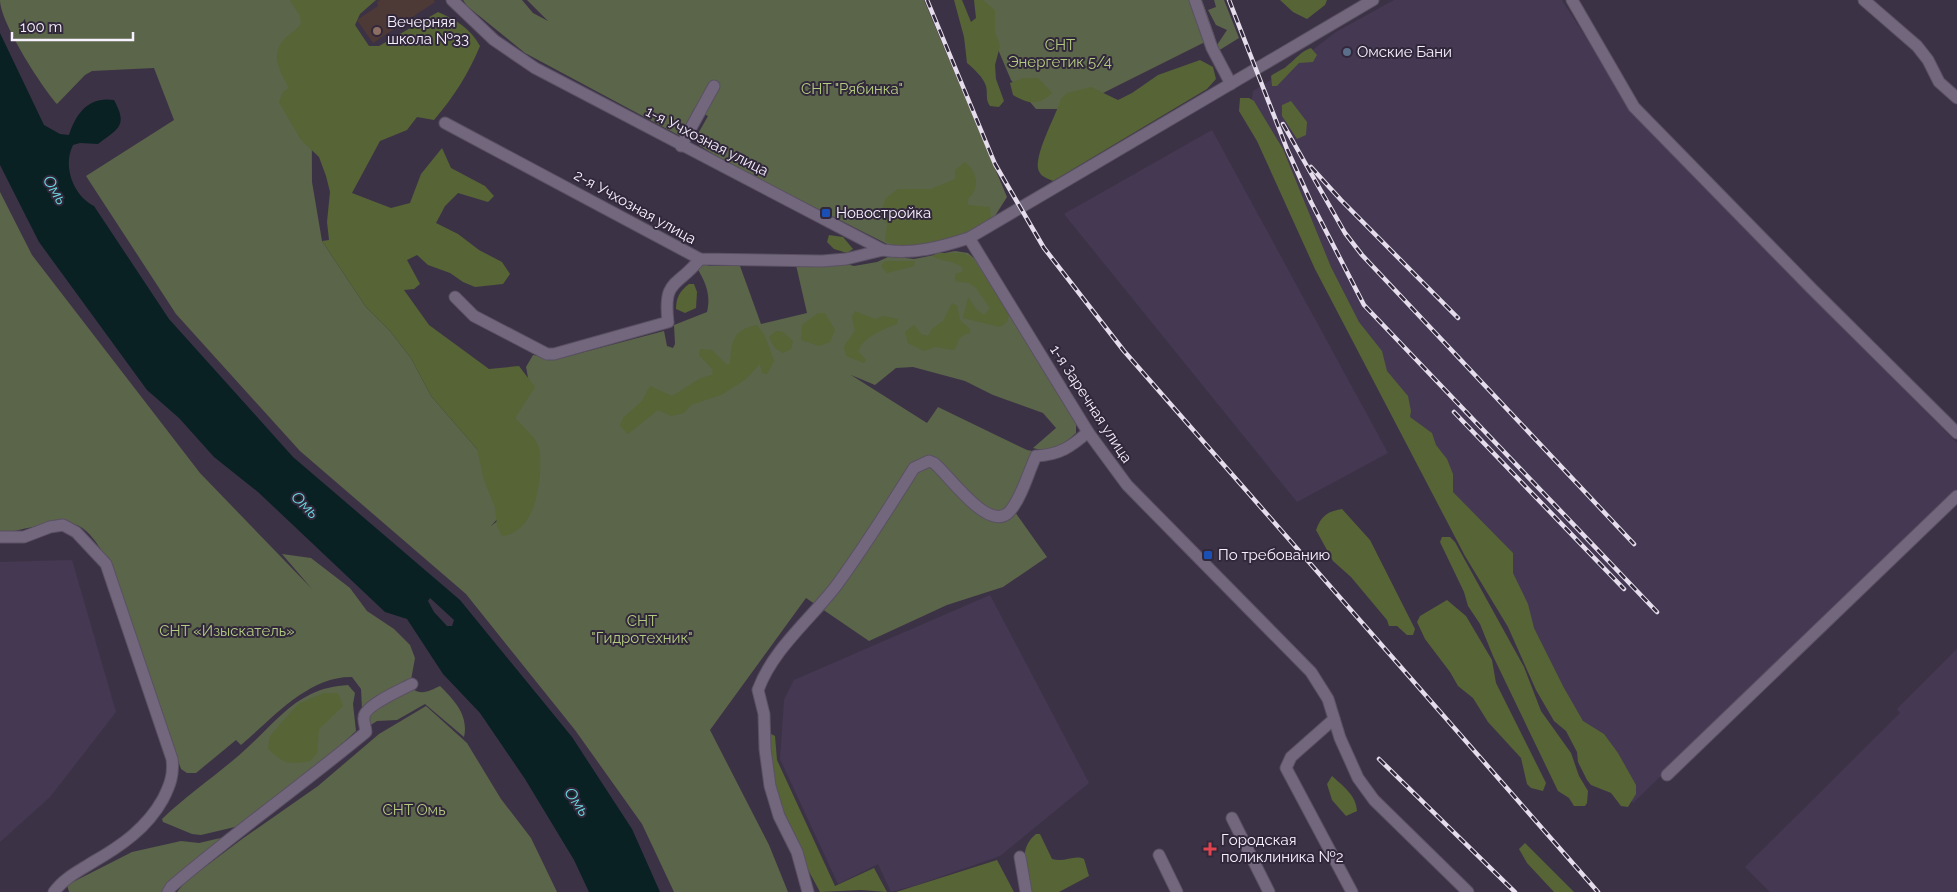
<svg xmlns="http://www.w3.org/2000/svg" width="1957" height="892" font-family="Raleway,sans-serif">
	<rect width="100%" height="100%" fill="#3c3246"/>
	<g fill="#453852">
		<polygon points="1394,0 1562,0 1634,113 1957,443 1957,490 1633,803 1488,569 1249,117 1253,91 1281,74 1336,32"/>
		<polygon points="1212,130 1388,453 1297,502 1064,214"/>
		<polygon points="72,560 116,712 50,797 0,842 0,562"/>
		<polygon points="990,595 1089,783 1000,856 917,885 891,892 878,864 838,884 780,759 784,700 794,680"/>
		<polygon points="1957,649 1957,892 1770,892 1745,867 1900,713 1897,709"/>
	</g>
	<polygon fill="#4d3936" points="380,0 434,0 435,2 373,43 357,20 378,6 377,2"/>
	<g fill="#5b6549">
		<path d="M0,0H311L312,182L322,241L366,307L390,331L411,358L431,396L477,449L496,465L517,497L491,526L504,516L528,507L534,473L531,447L518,431L514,413L530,388L526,367L533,355L558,359L664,331L667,346L673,348L675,344L674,325L707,312C711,295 706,283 697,268L702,263L709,266H740L761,324L807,313L796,265L839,262L854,266L877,262L890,256L914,259L955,251L968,253L976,260L1076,424V433C1062,446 1052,453 1033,448L1056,428L1043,413L993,395L965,381L913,367L896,368L875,385L851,375L927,423L938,407L1027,450L1043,453L1015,512L1047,557L1003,587L947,605L869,641L806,598L710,730L769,845L788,892H674L642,824L575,730L466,594L300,451L176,314L86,176L174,120L154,68L92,71L85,75L57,104C41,86 0,22 0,0Z"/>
		<polygon points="463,0 522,0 533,13 548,21 527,0 924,0 1007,197 993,219 957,239 893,247 727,163 699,145 695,139 708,116 694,109 680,136 525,53 467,6"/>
		<polygon points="977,0 1202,0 1215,37 1087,101 1061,109 1036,109 1011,80"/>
		<polygon points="1214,0 1224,0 1239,38 1218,51 1217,45 1227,30 1216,25 1208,10 1216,7"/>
		<path d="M0,192L32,255L200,473L312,589L282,554L311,558L350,588L367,611L394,629L410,645L415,658L411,680L413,689C422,696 431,690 440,686C454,700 469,715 464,737L425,704L397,720L377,721L369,726L362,709L361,689L352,677C308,676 272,719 241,745L236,740L196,773H187L181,769L102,551C96,542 90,533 81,527C65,516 19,531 0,534Z"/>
		<path d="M348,685L355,693L353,704L356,731L331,754L239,826L201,835L192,834L163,822L162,819C189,793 220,773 247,748C267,730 287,705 311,694C323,688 335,686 348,685Z"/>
		<polygon points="426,706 467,743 501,799 531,838 557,892 177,892 185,882 242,839 318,786 379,734"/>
		<polygon points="229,836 164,892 69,892 67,885 132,852 181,841 199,843"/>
	</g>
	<g fill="#566436">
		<path d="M290,0H376L360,14L355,25L369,46H379L438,12C456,20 470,28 480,46C469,73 453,98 434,120L417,117L407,130L380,141L352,193L391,208L410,203L421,174L442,148L451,168L485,186L494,196L488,202L458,193L445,206L436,223L458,234L479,250L502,262L510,274L503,284L475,287L463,282L450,273L428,265L417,255L407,260L420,284L414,289L404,290L429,325L489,369L519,366L535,387L515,418C522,426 534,436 538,445C541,452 540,465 540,472C538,497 532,532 502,536L497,526L495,507L484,480L477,449L431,396L411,358L390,331L366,307L322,241L329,240L327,222L330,192L326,176L319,157L301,140L279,102L283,92L289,88C282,75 271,58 281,43C286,36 296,31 301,24L300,16Z"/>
		<path d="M954,0H962L971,22L976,18L974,0H983L995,10V32L1000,46L995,65L996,79L1004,101L999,107L990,106C985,99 988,94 986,86C983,77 974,69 967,63L964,37Z"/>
		<polygon points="1280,0 1327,0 1325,5 1307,19 1293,12"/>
		<path d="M1311,48L1317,55L1313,62L1299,63L1277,86H1272L1271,76C1277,71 1283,70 1288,65C1297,58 1300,52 1311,48Z"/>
		<path d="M1200,60L1213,67L1216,79L1207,89L1053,181C1049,179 1042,177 1040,173C1030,161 1057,114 1061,99L1067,93L1091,87L1118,100L1132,93L1158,75Z"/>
		<path d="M1023,78H1038L1052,93C1038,106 1028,104 1013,95L1010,83Z"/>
		<polygon points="1240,98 1249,98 1254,101 1283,149 1331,267 1359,322 1382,351 1387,371 1408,396 1411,411 1410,417 1432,433 1436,445 1447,459 1453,474 1453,492 1513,553 1513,573 1528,604 1534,628 1564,688 1583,721 1604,734 1618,753 1636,785 1636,794 1628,807 1621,806 1611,793 1591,785 1587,780 1578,762 1577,752 1566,731 1554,721 1536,690 1508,627 1465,556 1315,269 1257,141 1239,111"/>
		<polygon points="1291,101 1307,122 1306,135 1297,139 1282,116 1282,105"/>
		<path d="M965,162C977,172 981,187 968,199V205L990,207L991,218C964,235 915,258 885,241L887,225L882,209L886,198L898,189H931L955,179V170Z"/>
		<polygon points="829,235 843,237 853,249 847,253 834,249 827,242"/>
		<path d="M937,253H962L972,257L1009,314L1007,322L1000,327L963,318L968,297L977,310L984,315L990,308L976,288L969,283L955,281V274L962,272L963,268C954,260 942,262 932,256Z"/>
		<polygon points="885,261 915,261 914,266 887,273 881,266"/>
		<path d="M689,284H694L697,292L696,308L685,313L676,309C676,297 680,291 689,284Z"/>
		<path d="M952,303L957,306L960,320L970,329V333C955,337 961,341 954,350L936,347L924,351L908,343L905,332L914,325L921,334L928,336L932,329L943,321Z"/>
		<path d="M855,311L875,319L884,316L898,319L897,324C883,329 864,337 858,351L866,360L864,363L846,356L844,346L855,331L852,317Z"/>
		<polygon points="818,313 825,313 835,330 830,342 819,346 801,340 802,325"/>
		<path d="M757,325L765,336L774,361L767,374L762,373L760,364L746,379L721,395L691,405L684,413L671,416L658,410L628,434L620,426L623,418L642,401L650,386L672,396L701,378L712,375L713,370L699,355L700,349L712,350L726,364H730C732,341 732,330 757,325Z"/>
		<polygon points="776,331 783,332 793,341 791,349 783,353 775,348 769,337"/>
		<path d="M1342,509L1370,540L1415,629L1413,635H1407L1397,626H1389L1387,620L1351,577L1333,561L1316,530C1321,516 1328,511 1342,509Z"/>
		<polygon points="1442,537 1450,537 1455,542 1524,667 1541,711 1571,753 1579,776 1588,791 1587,803 1585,806 1574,806 1569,798 1558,791 1493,656 1480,624 1468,606 1464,592 1440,542"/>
		<polygon points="1447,600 1466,616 1492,660 1496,683 1546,783 1543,791 1531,788 1527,784 1521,758 1488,722 1473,698 1458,686 1450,672 1425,639 1417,622 1420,616"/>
		<path d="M324,693H338L343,706L319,729L317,753L310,761C289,765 284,764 268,749L270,736L298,704Z"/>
		<polygon points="771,734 775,736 777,760 835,886 874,868 887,892 861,890 820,892 806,866 798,842 779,805 767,737"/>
		<path d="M1332,776C1344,787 1356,795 1357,811L1346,816L1332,800L1327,784Z"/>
		<path d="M1036,834H1040L1052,859C1065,863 1074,854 1084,859L1089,876L1059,892H1031C1026,872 1017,849 1036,834Z"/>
		<polygon points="1525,843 1574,892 1554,892 1527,863 1519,849"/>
		<polygon points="997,860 1014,892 896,892"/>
	</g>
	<path fill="#0a2123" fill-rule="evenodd" d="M0,33L44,125L60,134L69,135C76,113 89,96 114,100C128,126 119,128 98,144L80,143L73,145C62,167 74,196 94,206L169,319L293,457L460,600L572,737L632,829L660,892H589L574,860L525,779L480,713L443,674L407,619L385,612L258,492L214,457L179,418L147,390L39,242L0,165ZM430,598L454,620L452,626H447L434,612L428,601Z"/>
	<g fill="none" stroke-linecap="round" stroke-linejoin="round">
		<g stroke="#5a5163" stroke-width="13">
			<g id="minor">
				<path d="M452,0L494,40L535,68L883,250C913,255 941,247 969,238L1373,0"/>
				<polyline points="1195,0 1212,48 1231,84"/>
				<polyline points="1572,0 1634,107 1812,289 1957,433"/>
				<polyline points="1864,0 1917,46 1928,60 1939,82 1957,98"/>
				<polyline points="445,123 700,259 822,261 846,259 883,250"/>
				<polyline points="681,146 714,86"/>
				<polyline points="969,238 1088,432 1127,485 1311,672 1328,699 1340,738 1358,778 1374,800 1468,892"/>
				<path d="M455,297L474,316L547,354H554L668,322C663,278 677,288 700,259"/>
				<path d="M0,537H24L50,527L63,525L76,532L106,564L172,759C174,775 170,785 163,799C147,828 121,846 93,862C79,871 64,878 54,892"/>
				<polyline points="1334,719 1291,757 1286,768 1352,892"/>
				<polyline points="1667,775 1957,496"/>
				<polyline points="1232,818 1269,892"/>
				<polyline points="1159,855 1177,892"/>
				<polyline points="1020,857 1026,892"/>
				<path d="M168,892L171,887C234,833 302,785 366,732C366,728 363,721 364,717C365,705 403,689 412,684"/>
				<path d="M808,892L797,852L779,816L770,786L765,749L764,714L758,690C773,649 810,620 836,586C864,548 889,508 914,468L929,461L934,463C950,476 990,535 1010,511C1022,497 1028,473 1036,456C1059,455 1071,447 1088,432"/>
			</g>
		</g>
		<use href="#minor" stroke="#73677e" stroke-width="11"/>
		<g stroke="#e5ddec" stroke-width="4.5">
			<g id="rail">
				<polyline points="927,0 995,164 1044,248 1124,351 1598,892"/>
				<polyline points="1229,0 1287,149 1311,202 1364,305 1657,612"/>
				<polyline points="1283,124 1345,233 1362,255 1634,544"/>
				<polyline points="1311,167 1341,200 1458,318"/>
				<polyline points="1454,412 1624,589"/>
				<polyline points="1379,759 1515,892"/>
			</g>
		</g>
		<use href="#rail" stroke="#32283b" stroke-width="2.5" stroke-dasharray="8" stroke-linecap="butt"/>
	</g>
	<circle fill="#8d6e63" stroke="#32283b" stroke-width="2" cx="377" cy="31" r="5"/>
	<circle fill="#5c6f8a" stroke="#32283b" stroke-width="2" cx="1347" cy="52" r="5"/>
	<g fill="#1a4fb4" stroke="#32283b" stroke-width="2">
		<rect x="821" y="208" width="10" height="10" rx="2.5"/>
		<rect x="1203" y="550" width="10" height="10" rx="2.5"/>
	</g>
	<path fill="#e0444e" stroke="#32283b" stroke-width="2" d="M1207.5 841.5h5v5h5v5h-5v5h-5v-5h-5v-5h5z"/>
	<g text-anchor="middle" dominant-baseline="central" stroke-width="4" stroke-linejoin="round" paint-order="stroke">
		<g font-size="15" fill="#f8f1ff" stroke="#32283b" text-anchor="start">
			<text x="387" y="22">Вечерняя<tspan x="387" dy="17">школа №33</tspan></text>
			<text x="1357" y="52">Омские Бани</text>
			<text x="836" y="213">Новостройка</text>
			<text x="1218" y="555">По требованию</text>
			<text x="1221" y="840">Городская<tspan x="1221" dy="17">поликлиника №2</tspan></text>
		</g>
		<g font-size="15" fill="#b3cb80" stroke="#32283b">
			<text x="1060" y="45">СНТ<tspan x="1060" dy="17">Энергетик 5/4</tspan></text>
			<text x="852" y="89">СНТ "Рябинка"</text>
			<text x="642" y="621">СНТ<tspan x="642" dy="17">"Гидротехник"</tspan></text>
			<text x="227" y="631">СНТ «Изыскатель»</text>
			<text x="414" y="810">СНТ Омь</text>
		</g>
		<g font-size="15" fill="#f8f1ff" stroke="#32283b">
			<text transform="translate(707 141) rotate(27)">1-я Учхозная улица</text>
			<text transform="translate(635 207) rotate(29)">2-я Учхозная улица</text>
			<text transform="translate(1091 404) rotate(57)">1-я Заречная улица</text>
		</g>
		<g font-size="16" font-style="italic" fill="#69d7df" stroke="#32283b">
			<text transform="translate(55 190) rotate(59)">Омь</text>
			<text transform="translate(305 505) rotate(44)">Омь</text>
			<text transform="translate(577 802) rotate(55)">Омь</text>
		</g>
	</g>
	<path d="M12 32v8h121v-8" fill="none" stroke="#f8f1ff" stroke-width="2.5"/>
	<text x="20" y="32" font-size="15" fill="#f8f1ff" stroke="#32283b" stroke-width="4" paint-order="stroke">100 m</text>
</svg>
